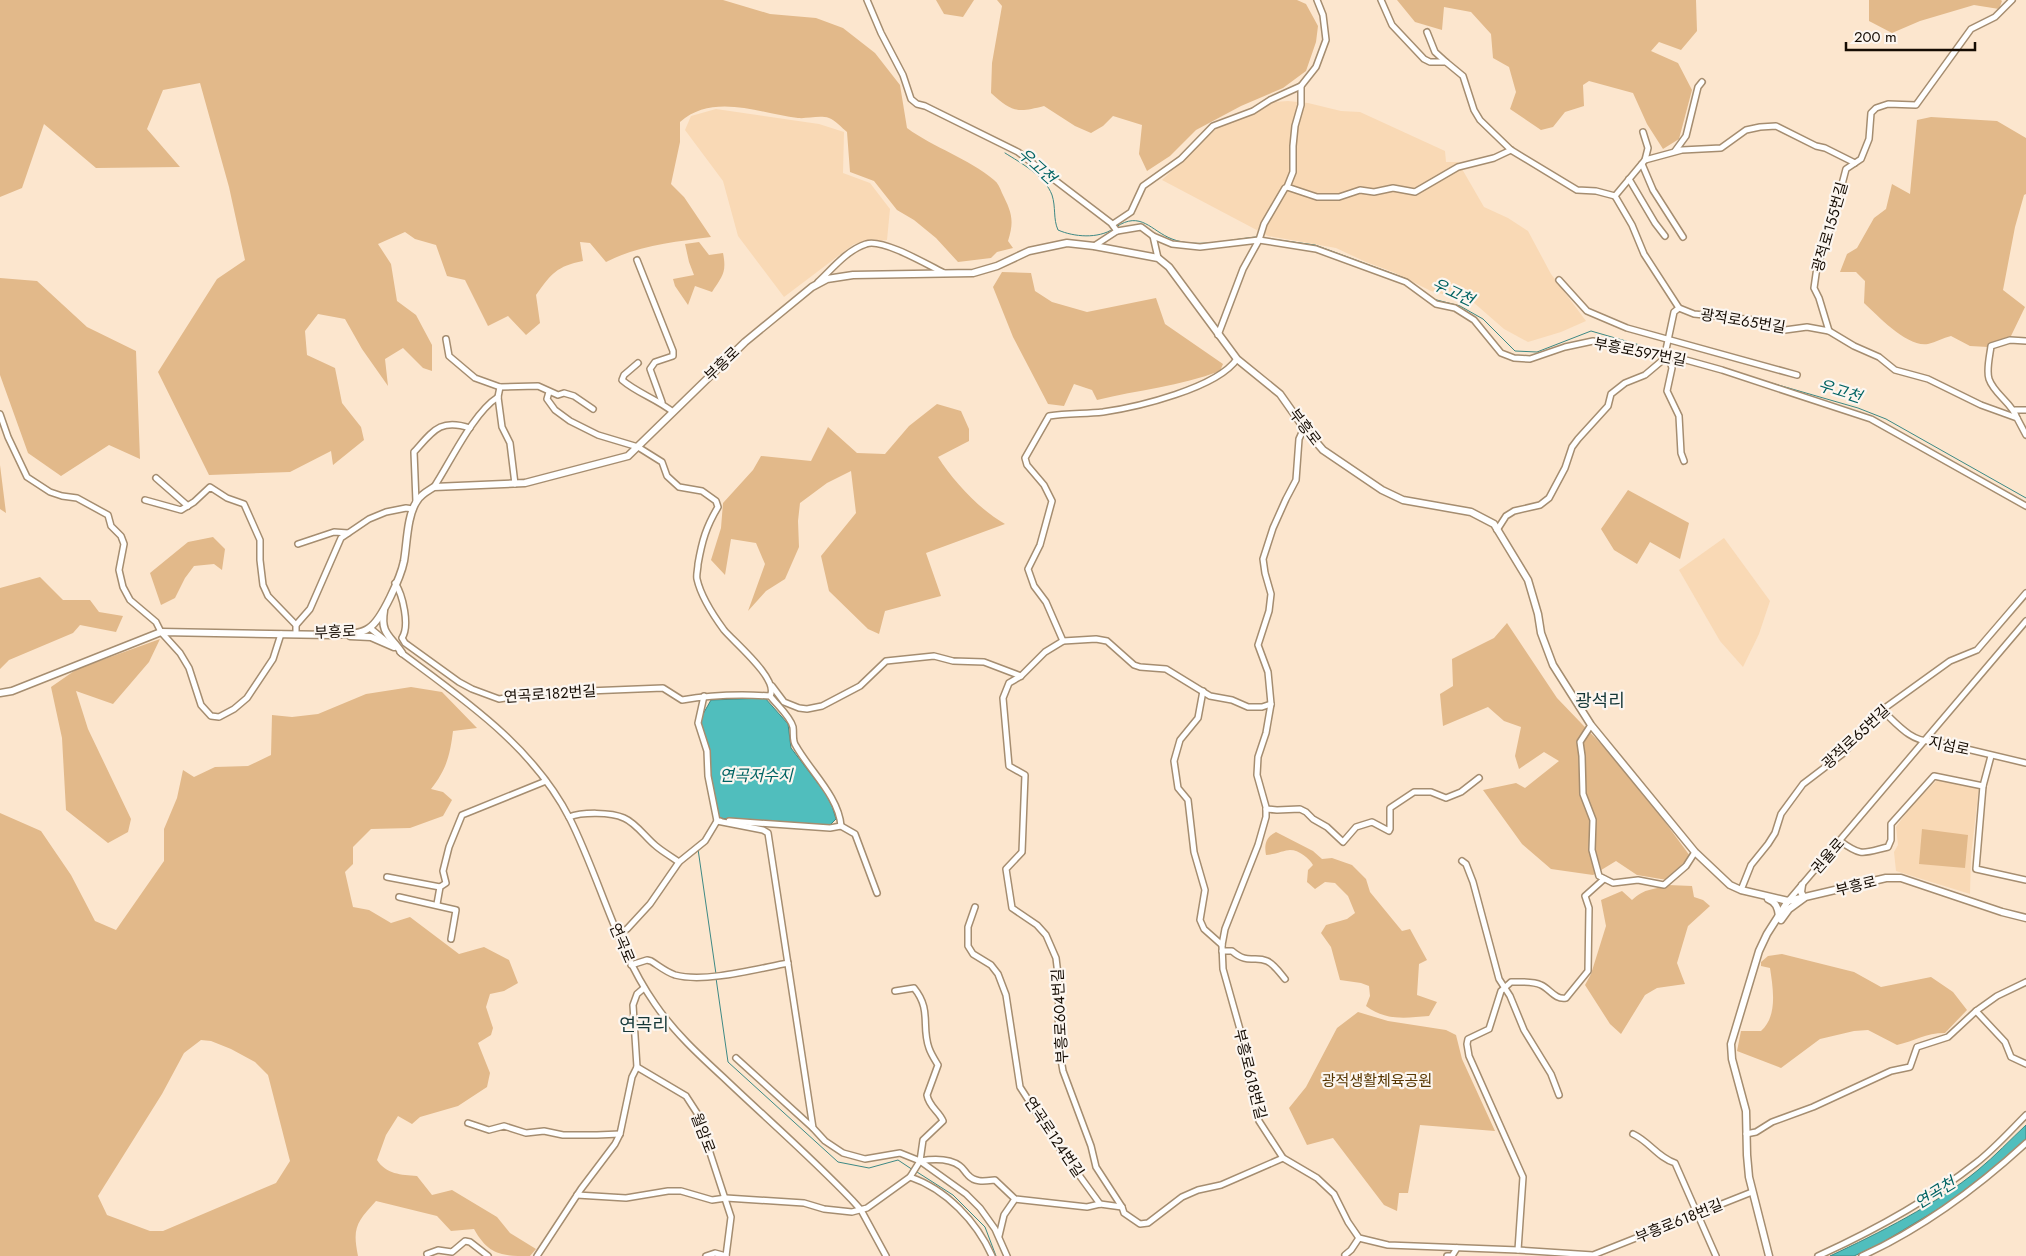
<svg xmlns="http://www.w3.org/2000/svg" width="2026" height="1256" font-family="Jost,'Noto Sans KR',sans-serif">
	<rect width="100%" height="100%" fill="#fce6ce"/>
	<g fill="#f9d9b5">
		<polygon points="1288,101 1308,103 1341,111 1360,112 1445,151 1446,162 1458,162 1484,207 1508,218 1528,231 1551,274 1586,321 1561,332 1528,342 1504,329 1473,302 1431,291 1393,272 1366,262 1336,248 1268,236 1162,180 1219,126 1274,102"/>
		<polygon points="716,109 819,124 844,132 843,173 870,183 890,209 887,240 854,244 784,297 738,236 723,181 685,130 691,116"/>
		<polygon points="1724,538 1770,601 1759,634 1743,667 1720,641 1679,570"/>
		<polygon points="1939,778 1979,787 1971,856 1970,894 1896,871 1894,852 1898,845 1896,827 1913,804"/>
	</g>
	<g fill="#e2b98a" fill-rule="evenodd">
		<path d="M0,0H723L770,14L816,18L843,28L875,53L900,85L907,128C934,148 968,158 994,180C998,183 1000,188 1002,193C1011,211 1015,220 1008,241L1013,248L997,252L991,258L958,262L936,238L914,220L897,210L874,181L850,172L847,132C842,128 835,120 829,118C819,115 807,119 798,118C759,113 713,93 680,122V142L671,184L684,197L711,237C674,242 639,245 606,262L590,243L580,242L583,261C557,266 551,274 536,295L540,323L526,335L508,316L488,326L465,280L447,276L436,245L415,239L405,232L378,244L391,264L397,301L416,315L432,345V371L423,368L403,348L385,359L388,386L362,349L345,319L318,314L305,331L307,355L335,368L342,403L361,427L364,440L333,465L331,451L290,472L209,475L158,372L217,279L245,260L229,187L200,83L163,90L147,129L180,167L96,168L44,124L22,188L0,197Z"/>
		<polygon points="936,0 974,0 963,17 944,14"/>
		<path d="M997,0H1297L1306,4L1318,26L1316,42L1306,71L1283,88L1241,106L1196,130L1170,156L1147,171L1139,154L1142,125L1113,116L1103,126L1091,133L1075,126L1044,106C1017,113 1012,112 991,93L992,63L1002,6Z"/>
		<polygon points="1397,0 1696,0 1697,31 1681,50 1659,42 1651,51 1678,63 1692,90 1679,139 1663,149 1647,124 1633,93 1589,81 1583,85 1584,106 1565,112 1553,127 1541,130 1510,109 1516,92 1509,67 1493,58 1491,34 1471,12 1444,7 1442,30 1415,22"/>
		<polygon points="1869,0 2001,0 2002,1 1999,9 1974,5 1920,21 1892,33 1869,21"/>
		<path d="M1931,117L1997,121L2026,138V194L2024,195L2015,227L2003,290L2025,307L2011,336L1988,347L1970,346L1951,336C1943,338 1936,342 1928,344C1908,348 1878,316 1864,303L1865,281L1856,272H1840L1847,254L1857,248L1874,218L1886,209L1892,184L1910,194L1917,120Z"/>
		<path d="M699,242L709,255L723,253C727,273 722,276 712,292L695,286L688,305L675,286L673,279L694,275L689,262L685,244Z"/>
		<path d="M1002,272L1031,273L1035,291L1052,302L1087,312L1156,298L1165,324L1223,364L1220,371C1180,386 1138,390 1097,400L1092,390L1074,384L1064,406L1048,404L1013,337L993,287Z"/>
		<polygon points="0,278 37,281 87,327 136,351 140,459 109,445 61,476 28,453 0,375"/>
		<path d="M937,404L961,411L969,429V441L938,457C954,482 980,510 1005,524L926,553L941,596L885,611L879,634L868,629L829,591L821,556L856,513L851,471L827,483L800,503L798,521L799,547L785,579L766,591L748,611L765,564L756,543L731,539L725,575L711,560L721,528L723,503L753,470L761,456L811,461L828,427L857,453L885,454L909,426Z"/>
		<polygon points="0,465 6,513 0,509"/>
		<polygon points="1628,490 1689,523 1680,559 1650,542 1637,564 1614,550 1601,529"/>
		<polygon points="213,537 225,549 222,570 214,564 194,566 185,578 175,598 161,605 150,573 188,542"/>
		<polygon points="40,577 63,600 90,600 99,612 123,616 116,632 80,625 73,633 9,660 0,669 0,588"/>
		<polygon points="1507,623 1557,698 1605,748 1648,799 1690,856 1667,880 1637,875 1616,861 1593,875 1551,869 1522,844 1483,790 1516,783 1525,788 1559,761 1544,752 1519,769 1515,756 1521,727 1504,721 1488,707 1443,726 1440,694 1453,686 1452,659 1494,638"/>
		<polygon points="160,639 149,662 113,704 76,691 88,729 131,819 128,832 108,843 66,810 62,738 51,687 77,669"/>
		<path d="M411,687L442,692L477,728L453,731C450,756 446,770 431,789L443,792L452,800L443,816L410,828L371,829L353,847V864L345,872L353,907L369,910L391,923L410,917L459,954L484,947L509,960L518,983L504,991L490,994L486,1007L493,1028L491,1035L478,1043L490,1073L487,1087L458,1106L420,1117L412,1124L398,1116L386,1135L377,1160C386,1174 401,1175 417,1176L432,1195L452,1190L497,1217L510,1233L536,1249L530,1256C503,1256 489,1256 474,1229L451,1231L437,1216L376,1201C357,1222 352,1227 358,1256H0V813L41,831L71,875L95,921L116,930L164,861V829L177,798L183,770L194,777L215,767L248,766L271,755L272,715L292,717L318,714L366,694ZM201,1040L211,1041L231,1049L255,1062L268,1075L290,1161L276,1183L163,1231H150L107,1215L98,1196L162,1094L184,1053Z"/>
		<polygon points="1922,829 1968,835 1965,868 1919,864"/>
		<path d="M1276,832L1313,851L1322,859L1332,858L1352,865L1366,879L1370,892L1402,931L1410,929L1427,960L1419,964L1417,995L1437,1002L1429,1016C1405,1018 1386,1021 1366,1006L1370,996L1369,986L1361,983L1340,980L1331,947L1321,933L1326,925L1347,919L1355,913L1348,896L1335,883L1325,882L1315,889L1307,882L1308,870L1313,865C1309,858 1299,850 1290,850C1285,850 1273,855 1266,855C1264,844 1266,837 1276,832Z"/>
		<path d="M1668,885L1692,886L1694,897L1703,900L1710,906L1688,926L1677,963L1685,984L1657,988L1645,995L1621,1034L1610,1024L1585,985L1591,974L1606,926L1601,900L1622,891L1632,900C1647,887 1651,891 1668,885Z"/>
		<path d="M1782,954L1854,972L1881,987L1931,977L1953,992L1967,1010L1945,1033C1925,1033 1915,1041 1897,1045L1868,1030L1854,1031L1820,1039L1781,1068L1737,1051L1741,1031H1761C1778,1016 1773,988 1770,968L1761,966V962L1768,956Z"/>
		<polygon points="1358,1012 1388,1021 1446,1030 1456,1035 1462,1059 1495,1131 1420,1125 1408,1193 1399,1193 1397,1211 1384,1205 1333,1138 1307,1145 1289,1108 1306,1087 1337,1028"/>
	</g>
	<g fill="#50bebd" stroke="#3e8985">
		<polygon points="765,698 788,724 791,748 826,794 832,806 836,819 829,826 717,818 707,751 698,723 711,700"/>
		<path d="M2026,1125V1139L2003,1160L1948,1203L1880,1244L1854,1256H1830C1879,1233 1937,1204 1978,1170C1995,1156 2010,1140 2026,1125Z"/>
	</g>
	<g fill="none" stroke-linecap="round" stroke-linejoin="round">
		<g stroke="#3e8985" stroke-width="1">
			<path d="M1005,153C1021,163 1045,176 1052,195C1056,207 1053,219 1058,230C1074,237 1098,239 1113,229"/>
			<path d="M1116,227C1141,210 1151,231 1172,239C1197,249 1231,239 1257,237"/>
			<polyline points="1271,239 1315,245 1407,279 1433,299 1460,306 1483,319 1515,351 1537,352 1591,331 1664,352"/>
			<polyline points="1747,376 1858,408 1886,419 2026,498"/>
			<polyline points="698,849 716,974"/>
			<polyline points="716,978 728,1062 838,1162 869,1168 898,1160 913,1170"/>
			<polyline points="917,1172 953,1195 985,1227 996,1256"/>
		</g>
		<g stroke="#a58d70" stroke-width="8">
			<g id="minor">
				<polyline points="867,0 881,33 903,75 911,99 917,104 925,106 1018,152 1111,223 1117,231 1094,246"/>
				<polyline points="1381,0 1392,25 1424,59 1430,62 1446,62 1463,76 1474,110 1480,120 1511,150 1577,190 1596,191 1615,196"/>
				<polyline points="1427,32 1435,52 1446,62"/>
				<polyline points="1643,132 1648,148 1645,160"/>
				<polyline points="1675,151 1686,136 1698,87 1702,82"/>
				<polyline points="1855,163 1825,148 1816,146 1776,126 1760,127 1746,130 1721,148 1682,150 1645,160 1615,196 1632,225 1644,254 1679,308 1694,314 1755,320 1785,330 1807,327 1829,331 1854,346 1879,357 1895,370 1928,379 1981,405 2017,418 2026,435"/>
				<polyline points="1642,164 1653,190 1683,237"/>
				<polyline points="1629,179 1655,223 1665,236"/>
				<polyline points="1287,187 1317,197 1339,197 1360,190 1374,192 1393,188 1415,192 1458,167 1494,158 1511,150"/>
				<polyline points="1113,224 1131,212 1143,186 1181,159 1213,126 1253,111 1270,100 1301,86 1316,67 1326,40 1323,15 1317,0"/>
				<polyline points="1117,231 1141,227 1153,236 1158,258"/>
				<polyline points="1153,236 1172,244 1200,247 1259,240 1316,249 1406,282 1436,304 1455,308 1474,320 1501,353 1514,358 1530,359 1565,347 1593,341 1668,355 1722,370 1871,419 2026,506"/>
				<polyline points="637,260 673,351 673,356 655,362 650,369 662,402"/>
				<polyline points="1559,280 1587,311 1627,328 1797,375"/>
				<path d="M818,282C832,269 847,250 866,244C882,238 928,265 944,273"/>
				<polyline points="1829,331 1819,298 1814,288 1817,267 1830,230 1846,169 1861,159 1869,139 1871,113 1876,108 1888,104 1916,105 1971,29 1995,17 2012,0"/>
				<polyline points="1218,335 1243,269 1259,240 1264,224 1285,188 1287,187 1293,172 1293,146 1295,126 1301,105 1301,86"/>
				<polyline points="446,339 449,356 475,378 500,387 538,386 558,395 564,393 574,396 593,409"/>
				<polyline points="1668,355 1672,368 1667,391 1679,416 1681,453 1684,461"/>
				<path d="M1237,359C1217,388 1138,407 1103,412C1085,414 1067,413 1049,416L1025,458L1027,465L1044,485L1052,501L1040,545L1028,569L1034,586L1046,602L1063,641L1045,652L1021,676L1009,683L1003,698L1009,766L1025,775L1022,852L1006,869L1012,908L1037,925L1046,935L1056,958L1059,983L1058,1042L1063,1071L1091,1146L1096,1167L1122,1207L1124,1213L1140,1224L1148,1223L1182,1197L1198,1190L1221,1185L1283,1158"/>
				<path d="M638,363L624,375L622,380C637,393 657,399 673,412"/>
				<polyline points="500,387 498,397 502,427 510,443 515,484"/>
				<path d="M549,392L547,399L555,410L570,421L598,435L638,447L662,462L667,476L679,487L702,491L716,501L718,507C706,527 702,541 698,564C698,569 696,575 697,579C701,597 713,615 724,630C734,642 780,680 770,696"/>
				<polyline points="2015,410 2026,410"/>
				<polyline points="0,414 8,437 27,477 50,492 62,496 77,498 108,515 111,526 121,536 124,544 119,570 123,587 130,600 156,622 161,632 180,653 189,668 201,705 211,716 219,717 234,709 247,698 273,659 281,634"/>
				<path d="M2017,418C2012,403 1994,394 1989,379C1986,370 1990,355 1991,346L2010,340L2026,341"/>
				<polyline points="1304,428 1299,439 1296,480 1286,499 1273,528 1263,559 1265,573 1271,594 1269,611 1258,645 1268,672 1271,704 1266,733 1258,757 1257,775 1266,807 1266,817 1258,845 1225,929 1222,945 1223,969 1241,1033 1244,1058 1259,1121 1283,1158 1317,1178 1334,1194 1348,1222 1359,1238 1388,1245 1518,1250 1593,1255 1752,1192"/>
				<polyline points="156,478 188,506"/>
				<path d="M434,487C451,461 473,413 498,397"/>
				<polyline points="145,500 181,510 194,502 210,487 227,498 244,504 260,540 260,560 263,585 268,596 296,625 296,634"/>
				<path d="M416,502L414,452C433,431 440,418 470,428"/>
				<polyline points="1497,530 1506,516 1514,511 1540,505 1549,498 1565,468 1572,447 1578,439 1608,406 1611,394 1625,383 1645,375 1664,359 1674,312 1679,308"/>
				<polyline points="298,544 334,532 348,533"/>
				<path d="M395,583C403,595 410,626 402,638L405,643L459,682L472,689L499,699L537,693L663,688L682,700C711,695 740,694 770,696C777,705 790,716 793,727C794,734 792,741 796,746C810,771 839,797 841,826"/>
				<polyline points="296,625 310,609 341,538 369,519 386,512 406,508 413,509"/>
				<polyline points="370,628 387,642"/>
				<polyline points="1063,641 1096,639 1107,641 1134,665 1140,667 1166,669 1210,696 1232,700 1248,707 1262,707 1271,704"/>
				<path d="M400,652C463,699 533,746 570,819C600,879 616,948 655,1004C674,1032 699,1055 724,1078C767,1119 811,1157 852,1200L861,1210L886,1256"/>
				<polyline points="772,686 784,702 799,708 807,709 822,706 860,686 886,661 934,656 953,661 984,662 1021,676"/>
				<polyline points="1203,691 1198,718 1180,740 1174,761 1178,788 1188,800 1194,852 1205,890 1200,920 1204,929 1222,945"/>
				<polyline points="704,696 698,723 707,751 708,776 717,821 763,830 768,833 813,1128 825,1141 843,1153 865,1159 900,1153 920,1161 966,1194 980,1208 995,1229 1007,1256"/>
				<path d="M1882,710C1897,724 1912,743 1933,741L2026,763"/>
				<polyline points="1591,725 1580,742 1582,756 1583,794 1593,820 1592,850 1599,876 1613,883 1638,880 1664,885 1686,866 1695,852"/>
				<polyline points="1991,756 1983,786 1976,869 2026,880"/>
				<polyline points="1266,809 1277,810 1300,809 1306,812 1313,819 1327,827 1343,842 1356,827 1372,822 1389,831 1390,829 1390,808 1414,792 1431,792 1446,798 1461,792 1479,778"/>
				<path d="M569,817C582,812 611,812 624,818C636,823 646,838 656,846C663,852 672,857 679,862"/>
				<polyline points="729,821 830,828 841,826 855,834 877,893"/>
				<path d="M1840,841C1862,857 1863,853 1888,847L1891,840V824L1934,776L1983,786"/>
				<polyline points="1462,861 1466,864 1473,882 1499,979 1510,996 1524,1030 1551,1074 1559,1095"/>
				<polyline points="387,877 440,887"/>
				<polyline points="1741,890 1751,865 1768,844 1775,833 1781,814 1803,784 1845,752 1865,727 1882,710 1950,661 1977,650 2026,593"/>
				<polyline points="399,897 456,910 451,939"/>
				<polyline points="1789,900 2026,621"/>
				<polyline points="437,904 440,887 446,883 443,871 449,847 462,815 546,781"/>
				<polyline points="975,907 968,927 968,946 973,954 991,965 998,974 1006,995 1020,1087 1058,1146 1100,1204"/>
				<polyline points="618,933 627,929 650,904 679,862 705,841 717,821 720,821"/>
				<path d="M1222,951H1232C1248,965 1254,955 1267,961C1274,964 1280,973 1285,979"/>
				<path d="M631,965L647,960L651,961C659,966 666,972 675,975C705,983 756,969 788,963"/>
				<polyline points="1976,1011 2005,1042 2011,1057 2026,1064"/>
				<polyline points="736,1058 813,1128"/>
				<polyline points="637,1067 686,1096 697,1113 731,1217 726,1256"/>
				<polyline points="468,1123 489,1130 504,1126 526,1133 544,1131 563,1135 597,1135 620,1134"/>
				<path d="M1633,1134C1650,1142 1657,1157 1675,1163L1716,1256"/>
				<polyline points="1746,1134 1756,1132 1772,1122 1813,1107 1891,1071 1910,1067 1917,1047 1948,1037 1976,1011 1997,996 2026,982"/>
				<path d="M920,1161C932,1159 949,1158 960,1166C963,1168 965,1172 968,1175C975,1183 985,1181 995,1180L1015,1199L1087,1207L1100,1204L1122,1207"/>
				<path d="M910,1177C946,1189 977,1222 992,1256"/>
				<path d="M577,1195L626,1198L668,1191H681L712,1200L726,1198L804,1203L824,1209L852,1212L867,1208L910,1177L920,1161L923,1140L943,1121C939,1111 929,1107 927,1095L938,1065C935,1060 931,1054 929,1048C921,1026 932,1010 914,988L895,991"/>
				<polyline points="999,1236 1004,1215 1015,1199"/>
				<path d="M1518,1250L1523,1177L1469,1056L1467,1044L1468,1039L1489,1029L1501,991L1511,982C1520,982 1533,981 1541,985C1550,989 1555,1000 1566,998L1588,971L1589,908L1585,896L1604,879"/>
				<polyline points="427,1254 438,1250 452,1252 465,1241 470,1242 488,1256"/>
				<polyline points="1345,1255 1351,1250 1359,1238"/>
				<polyline points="537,1256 581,1189 615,1144 620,1134 632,1077 637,1067 633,1005 637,994 644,988"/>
				<polyline points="706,1256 715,1253 726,1256"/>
				<polyline points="1447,1256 1452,1256 1457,1248"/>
				<path d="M1818,1256C1873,1231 1928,1201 1976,1163C1994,1149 2010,1131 2026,1115"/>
				<path d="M1862,1256C1923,1228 1977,1188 2026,1143"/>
			</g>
		</g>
		<g stroke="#a58d70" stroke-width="9">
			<g id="major">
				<path d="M384,611C380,634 391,636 402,653"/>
				<polyline points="350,636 371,637 394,647"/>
				<path d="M0,693L12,691L161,632L332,635C343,634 360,635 369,628C382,620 401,576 404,561C407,544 407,515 417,501C421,494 428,491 434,487L525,483L628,456L745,342L812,287L827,279L853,275L973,273L997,266L1029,251L1067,243L1094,246L1158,258L1169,267L1237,359L1280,394L1304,428L1323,450L1382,490L1403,500L1471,512L1494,524L1528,580L1538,614L1541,633L1553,665L1591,725L1695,852L1730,885L1741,890L1788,901L1886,878H1901L2002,912L2026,918"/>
				<path d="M1768,899C1776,902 1778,908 1779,916"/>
				<polyline points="1781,920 1789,909 1804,898 1801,892 1802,885"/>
				<polyline points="1769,1256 1749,1177 1747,1155 1746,1111 1732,1059 1731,1044 1759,951 1767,934 1788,901"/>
			</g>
		</g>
		<use href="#minor" stroke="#fff" stroke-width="5"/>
		<use href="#major" stroke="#fff" stroke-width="6"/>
	</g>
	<g text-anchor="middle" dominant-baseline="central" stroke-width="4.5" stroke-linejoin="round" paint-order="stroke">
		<g font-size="15" fill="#150c03" stroke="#fcf6f0">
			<text transform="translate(1830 227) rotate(-74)">광적로155번길</text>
			<text transform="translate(1743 321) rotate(9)">광적로65번길</text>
			<text transform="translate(1640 352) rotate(11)">부흥로597번길</text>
			<text transform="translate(722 364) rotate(-44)">부흥로</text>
			<text transform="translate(1305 427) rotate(53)">부흥로</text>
			<text transform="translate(335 632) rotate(-3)">부흥로</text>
			<text transform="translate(550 694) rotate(-4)">연곡로182번길</text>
			<text transform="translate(1856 737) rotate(-43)">광적로65번길</text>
			<text transform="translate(1949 746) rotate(12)">지섬로</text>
			<text transform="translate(1828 856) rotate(-49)">권율로</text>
			<text transform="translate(1856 886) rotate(-14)">부흥로</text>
			<text transform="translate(622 943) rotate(67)">연곡로</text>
			<text transform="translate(1060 1016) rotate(-93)">부흥로604번길</text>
			<text transform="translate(1250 1074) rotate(76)">부흥로618번길</text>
			<text transform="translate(703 1133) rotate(69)">월암로</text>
			<text transform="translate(1054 1137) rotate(56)">연곡로124번길</text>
			<text transform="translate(1679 1221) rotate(-22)">부흥로618번길</text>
		</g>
		<g font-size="15" fill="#573601" stroke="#fcf6f0">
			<text x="1377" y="1081">광적생활체육공원</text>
		</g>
		<g font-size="16" font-style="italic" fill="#006363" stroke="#fcf6f0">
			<text transform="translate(1037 166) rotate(42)">우고천</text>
			<text transform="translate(1453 292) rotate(25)">우고천</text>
			<text transform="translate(1840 391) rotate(17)">우고천</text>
			<text x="756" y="775">연곡저수지</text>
			<text transform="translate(1935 1193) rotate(-32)">연곡천</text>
		</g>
		<g font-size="18" fill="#163838" stroke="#fcf6f0">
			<text x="1600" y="701">광석리</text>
			<text x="644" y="1025">연곡리</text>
		</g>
	</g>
	<path d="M1846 42v8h129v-8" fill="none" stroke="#150c03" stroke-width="2.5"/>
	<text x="1854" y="42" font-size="15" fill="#150c03" stroke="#fcf6f0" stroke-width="4" paint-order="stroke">200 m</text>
</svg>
